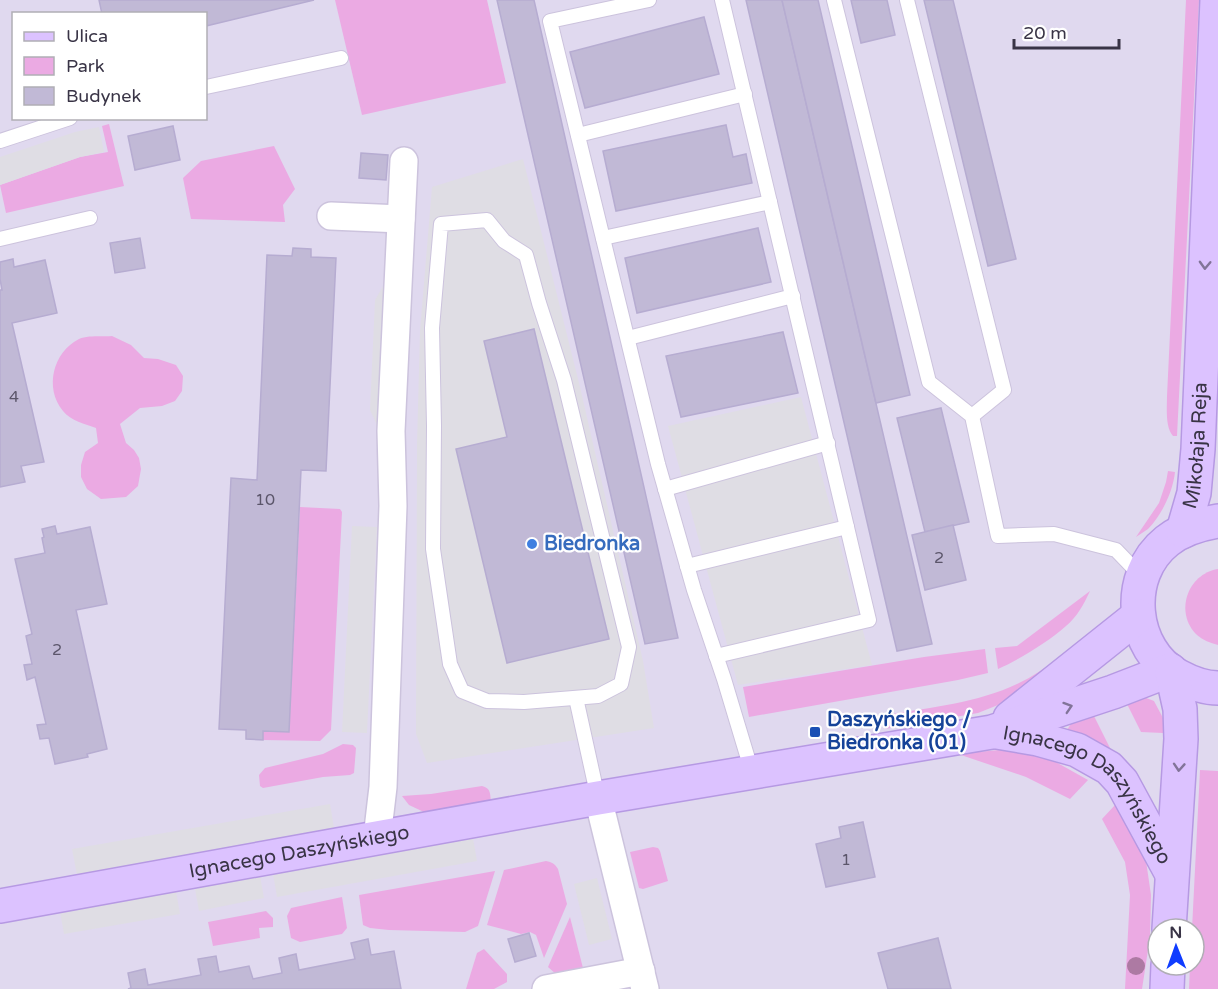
<svg xmlns="http://www.w3.org/2000/svg" width="1218" height="989" font-family="'Varela Round',sans-serif">
	<rect width="100%" height="100%" fill="#eae4f3"/>
	<path fill="#e0d9ef" fill-rule="evenodd" d="M0,0H1218V989H0ZM14,14H206V118H14ZM1158,929H1194V965H1158Z"/>
	<g fill="#ebaae3">
		<polygon points="335,0 487,0 506,83 362,115"/>
		<path d="M1186,0H1199L1177,436H1173C1165,427 1167,408 1167,396Z"/>
		<polygon points="109,124 124,186 6,213 0,185 80,157 108,152 102,126"/>
		<polygon points="274,146 295,189 283,205 285,222 191,219 183,178 201,161"/>
		<path d="M112,336L131,345L144,358L158,359L176,365L183,376L182,391L175,401L162,406L140,408L120,424L126,443L134,450L139,458L141,469L138,486L126,497L101,499L87,489L81,477V465L85,452L98,443L96,428C85,424 71,421 63,411C44,388 53,352 79,339C88,335 102,337 112,336Z"/>
		<path d="M1168,471L1175,472C1173,491 1162,515 1148,529C1144,532 1140,534 1136,537L1159,503L1166,482Z"/>
		<polygon points="300,507 340,509 342,512 331,730 320,741 263,740 263,731 289,732"/>
		<path d="M1218,569V645C1210,643 1203,640 1197,635C1174,613 1187,574 1218,569Z"/>
		<path d="M1090,591C1084,604 1077,617 1066,626C1048,642 1020,659 998,669L995,648L1017,646Z"/>
		<polygon points="985,649 988,673 958,680 749,717 743,687 924,657"/>
		<path d="M1055,661L1057,663L1008,701L978,713L885,729L884,720L887,715C931,707 978,703 1019,683C1032,677 1043,669 1055,661Z"/>
		<polygon points="1136,694 1154,701 1163,718 1163,733 1141,732 1124,698"/>
		<polygon points="1093,714 1113,754 1075,738 1067,730 1072,722"/>
		<polygon points="343,744 353,745 356,748 354,773 350,775 323,777 263,788 260,786 259,775 265,768 323,754"/>
		<polygon points="1000,750 1026,752 1054,761 1088,780 1070,799 1026,777 961,755 977,752"/>
		<polygon points="1200,770 1218,771 1218,989 1189,989 1190,965 1194,965 1194,929 1192,929"/>
		<path d="M482,786C491,788 490,794 491,801L426,813L409,805L402,796L431,794Z"/>
		<polygon points="1116,804 1145,854 1151,895 1150,937 1142,989 1125,989 1130,895 1125,862 1102,819"/>
		<polygon points="653,847 658,848 660,851 668,881 643,889 639,888 630,852"/>
		<path d="M546,861C552,862 555,864 558,869L567,904L544,958L536,935L530,932L521,934L487,925L504,870Z"/>
		<polygon points="495,871 478,926 465,932 389,930 370,928 363,925 359,895"/>
		<polygon points="342,897 347,928 342,934 300,942 291,938 287,916 291,908"/>
		<polygon points="266,911 273,918 273,927 259,928 260,938 213,946 208,922"/>
		<polygon points="570,917 584,972 556,974 548,967"/>
		<polygon points="484,949 507,974 507,982 494,989 466,989 477,953"/>
	</g>
	<g fill="#dfdde4">
		<polygon points="99,127 104,152 80,157 0,185 0,157 75,132"/>
		<polygon points="523,159 580,387 643,661 654,728 427,763 416,734 417,444 420,331 432,187"/>
		<polygon points="389,276 382,436 370,410 375,300"/>
		<polygon points="801,397 872,665 738,685 668,426"/>
		<polygon points="352,526 377,527 367,733 342,732"/>
		<polygon points="330,804 334,828 77,875 72,849"/>
		<polygon points="473,838 477,861 277,897 273,874"/>
		<polygon points="260,876 264,898 199,911 195,889"/>
		<polygon points="597,878 612,939 589,945 574,884"/>
		<polygon points="176,891 180,914 64,934 60,912"/>
	</g>
	<g fill="#c1b9d6" stroke="#b6acd1" stroke-width="1.5">
		<polygon points="99,0 314,0 206,26 206,14 102,14"/>
		<polygon points="497,0 534,0 678,638 645,644"/>
		<polygon points="746,0 782,0 932,644 897,651"/>
		<polygon points="782,0 818,0 910,395 876,403"/>
		<polygon points="851,0 887,0 895,35 861,43"/>
		<polygon points="924,0 953,0 1016,259 988,266"/>
		<polygon points="704,17 719,74 585,108 570,52"/>
		<polygon points="726,125 733,157 746,154 752,183 616,211 603,151"/>
		<polygon points="173,126 180,160 135,170 128,136"/>
		<polygon points="361,153 388,155 386,180 359,178"/>
		<polygon points="758,228 771,282 637,313 625,258"/>
		<polygon points="140,238 145,268 115,273 110,243"/>
		<polygon points="293,248 311,249 311,257 336,258 326,471 301,470 289,732 263,731 263,740 246,739 246,730 219,729 231,478 257,480 267,255 292,256"/>
		<polygon points="13,259 14,267 45,260 57,313 12,323 44,462 21,466 25,482 0,487 0,290 2,290 0,279 0,262"/>
		<polygon points="534,329 609,639 507,663 456,449 507,437 484,341"/>
		<polygon points="783,332 798,393 681,417 666,356"/>
		<polygon points="941,408 969,522 925,532 897,418"/>
		<polygon points="953,525 966,580 925,590 912,535"/>
		<polygon points="55,526 57,534 90,527 107,604 76,610 107,749 87,754 88,757 55,764 49,738 40,739 37,725 46,724 35,677 27,680 24,665 32,664 26,636 32,634 15,559 45,553 42,538 44,537 42,529"/>
		<polygon points="863,822 875,877 826,887 816,844 841,838 839,827"/>
		<polygon points="529,933 536,956 515,962 508,939"/>
		<polygon points="938,938 951,989 888,989 878,953"/>
		<polygon points="368,939 371,955 394,951 401,989 128,989 131,988 128,973 145,969 148,985 201,975 198,959 216,956 219,972 249,966 253,979 282,973 279,958 296,954 299,970 355,959 351,943"/>
	</g>
	<g fill="none" stroke-linecap="round" stroke-linejoin="round">
		<g stroke="#ccc3dd" stroke-width="16">
			<g id="lane">
				<polyline points="649,0 550,21 658,464 694,590 724,679 752,772"/>
				<polyline points="834,0 929,382 972,416 998,536 1054,534 1116,550 1142,577"/>
				<polyline points="907,0 1004,390 972,416"/>
				<polyline points="206,87 341,58"/>
				<polyline points="578,135 745,94"/>
				<polyline points="0,141 70,118"/>
				<polygon points="487,220 504,241 526,255 539,303 564,380 629,647 621,684 598,696 524,702 487,701 462,691 450,664 433,549 434,426 432,328 441,224"/>
				<polyline points="603,238 770,202"/>
				<polyline points="0,239 90,218"/>
				<polyline points="628,338 793,296"/>
				<polyline points="665,489 828,443"/>
				<polyline points="687,566 847,527"/>
				<polyline points="716,656 869,620 722,0"/>
				<polyline points="576,698 598,798"/>
			</g>
		</g>
		<g stroke="#ccc3dd" stroke-width="30">
			<g id="street">
				<polyline points="331,216 401,219"/>
				<polyline points="598,798 645,989"/>
				<polyline points="377,838 383,787 393,506 391,431 404,161"/>
				<polyline points="546,989 641,971"/>
			</g>
		</g>
		<g stroke="#b699e3" stroke-width="36">
			<g id="secondary">
				<path d="M1218,521C1199,524 1182,529 1167,541C1123,576 1131,650 1178,676C1191,683 1204,688 1218,688"/>
				<path id="s1" d="M1183,531L1194,493L1198,449L1217,0"/>
				<polyline points="1010,718 1138,616"/>
				<path id="s2" d="M997,732L1038,739L1077,750L1109,768L1122,782L1172,874"/>
				<path id="s3" d="M0,906L598,798L992,732L1113,692L1170,670"/>
				<polyline points="1169,929 1181,739 1180,709 1172,673"/>
				<polyline points="1167,989 1168,965"/>
			</g>
		</g>
		<use href="#lane" stroke="#fff" stroke-width="14"/>
		<use href="#street" stroke="#fff" stroke-width="27"/>
		<use href="#secondary" stroke="#dcc2ff" stroke-width="33"/>
	</g>
	<circle fill="#ad7aa3" cx="1136" cy="966" r="9"/>
	<defs><path id="oneway-chevron" d="M-2-3.5L2.5 0L-2 3.5" fill="none" stroke-width="1.6" stroke-linecap="round" stroke-linejoin="round" transform="scale(1.5)"/></defs>
	<g stroke="#827499">
		<use href="#oneway-chevron" transform="translate(1205 265) rotate(92)"/>
		<use href="#oneway-chevron" transform="translate(1068 707) rotate(-18)"/>
		<use href="#oneway-chevron" transform="translate(1179 767) rotate(94)"/>
	</g>
	<circle fill="#3f7fe0" stroke="#fff" stroke-width="2" cx="532" cy="544" r="6"/>
	<rect fill="#1a4fb4" stroke="#fff" stroke-width="2" x="809" y="726" width="12" height="12" rx="3"/>
	<g text-anchor="middle" dominant-baseline="central" stroke-width="4.5" stroke-linejoin="round" paint-order="stroke">
		<g font-size="16" fill="#5b556a">
			<text x="14" y="397">4</text>
			<text x="265" y="500">10</text>
			<text x="939" y="558">2</text>
			<text x="57" y="650">2</text>
			<text x="846" y="860">1</text>
		</g>
		<g font-size="20" fill="#393446" stroke="#fff">
			<text stroke="none"><textPath href="#s1" startOffset="87">Mikołaja Reja</textPath></text>
			<text stroke="none"><textPath href="#s2" startOffset="118">Ignacego Daszyńskiego</textPath></text>
			<text stroke="none"><textPath href="#s3" startOffset="304">Ignacego Daszyńskiego</textPath></text>
		</g>
		<g font-size="20" font-weight="bold" fill="#366cbe" stroke="#fff" text-anchor="start">
			<text x="544" y="544">Biedronka</text>
		</g>
		<g font-size="20" font-weight="bold" fill="#164399" stroke="#fff" text-anchor="start">
			<text x="827" y="720">Daszyńskiego /<tspan x="827" dy="23">Biedronka (01)</tspan></text>
		</g>
	</g>
	<rect x="12" y="12" width="195" height="108" fill="#ffffff" stroke="#b0aeb5" stroke-width="1.5"/>
	<rect x="24" y="32" width="30" height="9" fill="#dcc2ff" stroke="#b0aeb5" stroke-width="1.5"/>
	<text x="66" y="42" font-size="18" fill="#393446">Ulica</text>
	<rect x="24" y="57" width="30" height="18" fill="#ebaae3" stroke="#b0aeb5" stroke-width="1.5"/>
	<text x="66" y="72" font-size="18" fill="#393446">Park</text>
	<rect x="24" y="87" width="30" height="18" fill="#c1b9d6" stroke="#b0aeb5" stroke-width="1.5"/>
	<text x="66" y="102" font-size="18" fill="#393446">Budynek</text>
	<g transform="translate(1176 947) rotate(359)"><circle r="28" fill="#ffffff" stroke="#b0aeb5" stroke-width="1.5"/>
	<path d="M0-4.5L10 22L0 15L-10 22Z" fill="#0f3cff"/>
	<text y="-9" font-size="16" font-weight="bold" text-anchor="middle" fill="#393446">N</text>
	</g>
	<path d="M1014 39v9h105v-9" fill="none" stroke="#393446" stroke-width="3"/>
	<text x="1023" y="39" font-size="18" fill="#393446" stroke="#ffffff" stroke-width="4.5" paint-order="stroke">20 m</text>
</svg>
